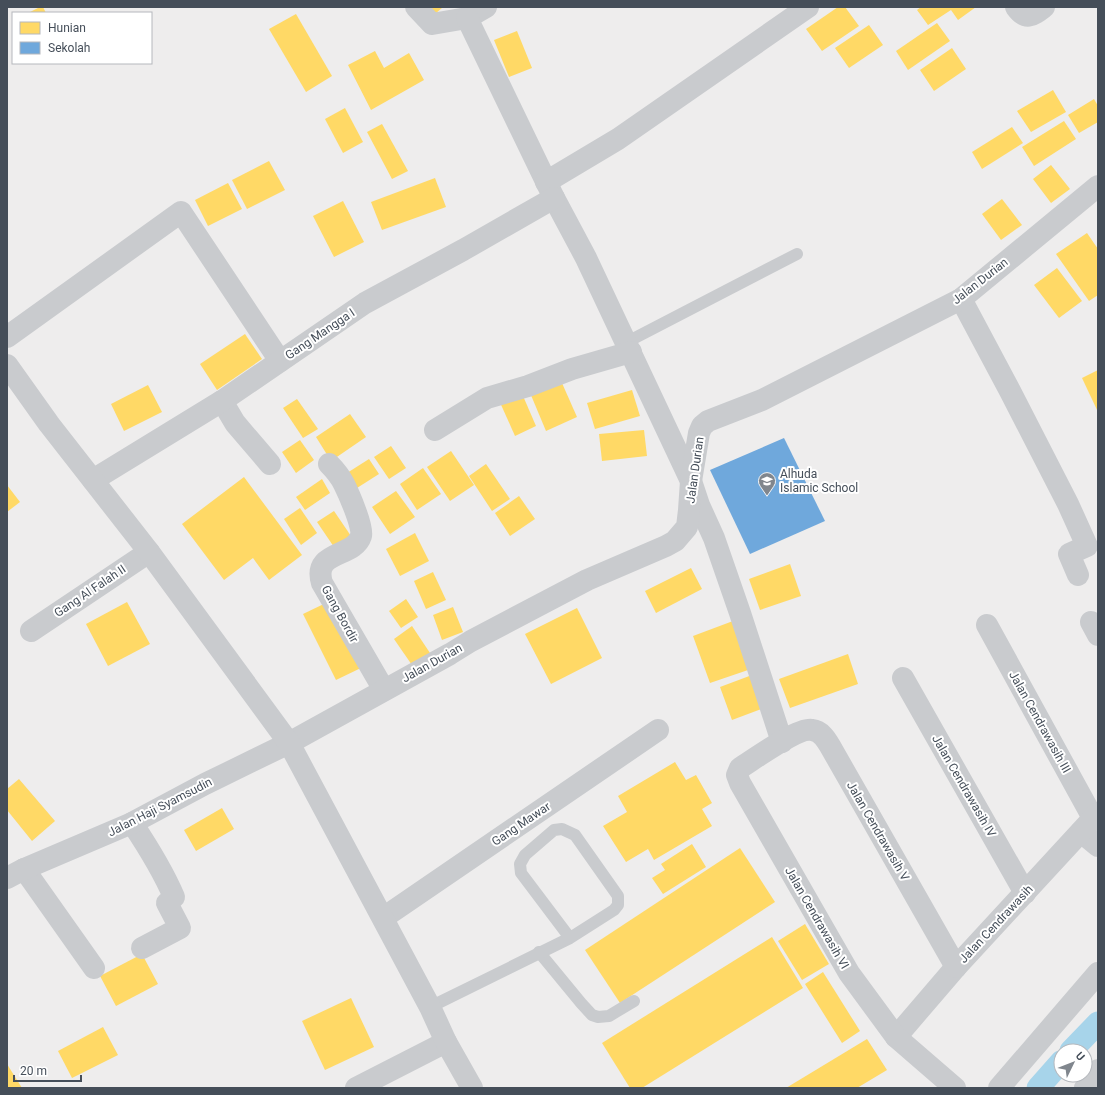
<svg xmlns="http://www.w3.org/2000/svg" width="1105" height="1095" font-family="Roboto,sans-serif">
	<rect width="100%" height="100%" fill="#eeeded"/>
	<g fill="#ffd966">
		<polygon points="40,7 43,7 46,13 28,13"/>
		<polygon points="428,7 443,7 435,14"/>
		<polygon points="838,7 845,7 859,26 822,51 806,29"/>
		<polygon points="921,7 976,7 958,20 951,10 928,25 917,10"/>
		<polygon points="296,14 332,76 306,92 269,29"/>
		<polygon points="937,23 950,41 908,70 896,51"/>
		<polygon points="869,25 883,45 849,68 835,48"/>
		<polygon points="517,31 532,68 509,77 494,40"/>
		<polygon points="952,48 966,69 934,91 920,70"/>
		<polygon points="375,51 384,68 409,53 424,80 371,110 348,65"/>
		<polygon points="1053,90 1066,112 1031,132 1017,111"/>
		<polygon points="1094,99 1098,106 1098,122 1079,133 1068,115"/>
		<polygon points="345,108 363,142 343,153 325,119"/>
		<polygon points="1064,121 1076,139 1034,166 1022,147"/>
		<polygon points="382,124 408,171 392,179 367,132"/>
		<polygon points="1012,127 1023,143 982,169 972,152"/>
		<polygon points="269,161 285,190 247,209 232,180"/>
		<polygon points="1051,165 1070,189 1051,203 1033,179"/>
		<polygon points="435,178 446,207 382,230 371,202"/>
		<polygon points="228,183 242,209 208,226 195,200"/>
		<polygon points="1002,199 1022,225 1001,240 982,214"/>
		<polygon points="343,201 364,242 334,257 313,216"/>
		<polygon points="1087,233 1098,249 1098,295 1089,301 1056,254"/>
		<polygon points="1057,268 1082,301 1059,318 1034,285"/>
		<polygon points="245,334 262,359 217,390 200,364"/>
		<polygon points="1098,370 1098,412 1082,378"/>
		<polygon points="558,374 577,417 546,431 528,388"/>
		<polygon points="148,385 162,412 124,431 111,404"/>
		<polygon points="520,389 536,426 515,436 498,398"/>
		<polygon points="632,390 640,416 595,429 587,403"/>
		<polygon points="297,399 318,429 303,438 283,408"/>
		<polygon points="350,414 366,437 331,461 316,437"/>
		<polygon points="644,430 647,456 602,461 599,434"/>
		<polygon points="300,440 314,460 296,473 282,452"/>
		<polygon points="391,446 406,468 389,479 374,457"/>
		<polygon points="451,451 474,485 450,501 427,467"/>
		<polygon points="369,459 379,474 357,488 347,473"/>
		<polygon points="486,464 510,499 492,511 469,476"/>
		<polygon points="423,468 441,494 417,510 400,484"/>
		<polygon points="244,477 302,555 269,580 253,558 224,580 182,524"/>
		<polygon points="322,479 330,493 305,510 296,497"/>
		<polygon points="7,485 20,502 7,512"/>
		<polygon points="396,491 415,517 390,534 372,507"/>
		<polygon points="519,496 535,519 510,536 495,513"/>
		<polygon points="300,508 317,533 301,545 284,519"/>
		<polygon points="334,511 351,536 334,547 317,522"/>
		<polygon points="415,533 429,561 400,576 386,549"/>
		<polygon points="790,564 801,596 760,610 749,579"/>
		<polygon points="691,568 702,589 656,613 645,591"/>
		<polygon points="433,572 446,600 426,609 414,581"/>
		<polygon points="406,599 418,617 401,628 389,611"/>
		<polygon points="330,601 363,667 336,680 303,614"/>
		<polygon points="127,602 150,644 108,666 86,624"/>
		<polygon points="453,607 463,632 442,640 433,615"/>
		<polygon points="577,608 602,658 551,684 525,634"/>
		<polygon points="733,621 751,669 710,683 693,636"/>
		<polygon points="412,626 432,656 414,668 394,639"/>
		<polygon points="848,654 858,684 790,708 779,679"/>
		<polygon points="752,675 764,708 732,720 720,687"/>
		<polygon points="675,762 686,780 696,775 712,803 702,809 712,826 654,860 648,849 626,862 603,826 627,812 618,796"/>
		<polygon points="19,779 55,821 32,841 7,810 7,789"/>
		<polygon points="222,808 234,829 196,851 184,830"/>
		<polygon points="692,844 706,867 663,894 652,878 665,870 661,864"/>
		<polygon points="740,848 775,902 620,1003 585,950"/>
		<polygon points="805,924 829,964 802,980 778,941"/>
		<polygon points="772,937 803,988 642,1088 630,1088 602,1043"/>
		<polygon points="142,954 158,984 116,1006 100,976"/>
		<polygon points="823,972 860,1031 842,1043 805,984"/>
		<polygon points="351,998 374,1047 325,1070 302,1021"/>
		<polygon points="103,1027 118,1055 72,1078 58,1051"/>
		<polygon points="867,1039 887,1070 857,1088 786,1088"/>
		<polygon points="7,1064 22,1088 7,1088"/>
	</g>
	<polygon fill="#6fa8dc" points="784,438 825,521 750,554 710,470"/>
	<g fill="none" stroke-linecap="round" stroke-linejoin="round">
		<g stroke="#a7d4ea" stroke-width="23">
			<polyline points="1071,1051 1098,1023"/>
			<polyline points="1038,1088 1061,1062"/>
		</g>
		<g stroke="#c9cbce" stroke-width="12">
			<polyline points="627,342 797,254"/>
			<polyline points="539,952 581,1003 592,1015 598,1017 609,1016 634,1001"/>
			<polyline points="430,1007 570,938 614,910 618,905 618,896 575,835 562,829 554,830 525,855 520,864 521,873 570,938"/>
		</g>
		<g stroke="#c9cbce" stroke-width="22">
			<polyline points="416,7 432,24 467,18 486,7"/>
			<path d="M1016,7C1026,21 1032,16 1044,7"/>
			<polyline points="467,18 554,198 586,258 691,481 699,505 714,538 740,613 782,742"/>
			<polyline points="546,182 618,139 808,7"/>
			<polyline points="961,299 1010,391 1068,504 1087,546 1069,554 1078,575"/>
			<polyline points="7,337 181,212 280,361"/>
			<polyline points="222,401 235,423 270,464"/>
			<polyline points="435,430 487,398 528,386 572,369 631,352"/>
			<path d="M329,464C335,470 340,476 344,484C348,492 364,528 361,536C354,558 312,550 322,583L384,690"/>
			<polyline points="93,480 222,401 365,303 463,250 554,198"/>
			<polyline points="1091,622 1098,635"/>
			<polyline points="987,625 1093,818"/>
			<polyline points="31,631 149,552"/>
			<polyline points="903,678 1025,893"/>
			<path d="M132,823C148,847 163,871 174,897L167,903L180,928L142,948"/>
			<polyline points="1081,832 1098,846"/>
			<polyline points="24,869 94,968"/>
			<polyline points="7,878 24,869 132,823 205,784 289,743 450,654 471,641 587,580 666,546 675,541 687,527 689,510 691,481 699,433 702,426 708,421 762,400 961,299 1098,186"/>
			<polyline points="383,918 658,730"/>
			<polyline points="896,1037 956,967 1098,813"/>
			<polyline points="356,1088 446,1042"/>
			<path d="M955,1088L896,1037L849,973L740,783L737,775L740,768C753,760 798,727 812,730C821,731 826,739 830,746L956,967"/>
			<polyline points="1085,1088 1098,1070"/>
		</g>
		<g stroke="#c9cbce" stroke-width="22">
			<polyline points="7,365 49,424 149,552 289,743 430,1007 446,1042 472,1088"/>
			<polyline points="999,1088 1098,973"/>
		</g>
	</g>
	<defs>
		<g id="school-pin" transform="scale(0.9)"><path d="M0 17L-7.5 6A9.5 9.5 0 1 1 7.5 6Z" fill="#80868d" stroke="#fff"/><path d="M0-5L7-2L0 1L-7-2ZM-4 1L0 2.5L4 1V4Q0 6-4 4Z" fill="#fff"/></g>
	</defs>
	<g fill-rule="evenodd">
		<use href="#school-pin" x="767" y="481"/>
	</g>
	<g text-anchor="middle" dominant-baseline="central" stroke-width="4" stroke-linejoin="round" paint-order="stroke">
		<g font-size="12" fill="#454e59" stroke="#fff">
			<text transform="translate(980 281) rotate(-38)">Jalan Durian</text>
			<text transform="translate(320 334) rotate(-34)">Gang Mangga I</text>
			<text transform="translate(695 470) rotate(-82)">Jalan Durian</text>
			<text transform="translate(90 591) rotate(-34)">Gang Al Falah II</text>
			<text transform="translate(340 614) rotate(61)">Gang Bordir</text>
			<text transform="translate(432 663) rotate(-29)">Jalan Durian</text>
			<text transform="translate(1040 722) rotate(61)">Jalan Cendrawasih III</text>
			<text transform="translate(964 786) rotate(60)">Jalan Cendrawasih IV</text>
			<text transform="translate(160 807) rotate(-27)">Jalan Haji Syamsudin</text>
			<text transform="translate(521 824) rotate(-34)">Gang Mawar</text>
			<text transform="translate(878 831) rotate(60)">Jalan Cendrawasih V</text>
			<text transform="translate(817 918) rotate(60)">Jalan Cendrawasih VI</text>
			<text transform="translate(996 924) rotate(-47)">Jalan Cendrawasih</text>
		</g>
		<g font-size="12" fill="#454e59" stroke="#fff" text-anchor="start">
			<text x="780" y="474">Alhuda<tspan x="780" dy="14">Islamic School</tspan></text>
		</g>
	</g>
	<rect width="1105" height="1095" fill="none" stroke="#454e59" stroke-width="16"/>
	<rect x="12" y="12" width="140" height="52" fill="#ffffff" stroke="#b5b8bd"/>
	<rect x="20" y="22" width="20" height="12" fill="#ffd966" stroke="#b5b8bd"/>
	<text x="48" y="32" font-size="12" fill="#454e59">Hunian</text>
	<rect x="20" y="42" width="20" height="12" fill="#6fa8dc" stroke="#b5b8bd"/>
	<text x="48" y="52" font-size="12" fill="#454e59">Sekolah</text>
	<g transform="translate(1073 1063) rotate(47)"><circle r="19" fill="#ffffff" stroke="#b5b8bd"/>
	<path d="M0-3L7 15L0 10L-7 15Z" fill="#80868d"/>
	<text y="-6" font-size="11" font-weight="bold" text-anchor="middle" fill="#454e59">U</text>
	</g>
	<path d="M14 1075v6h67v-6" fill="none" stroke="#454e59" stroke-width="2"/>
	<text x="20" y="1075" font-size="12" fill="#454e59" stroke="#ffffff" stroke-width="3" paint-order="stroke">20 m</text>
</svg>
